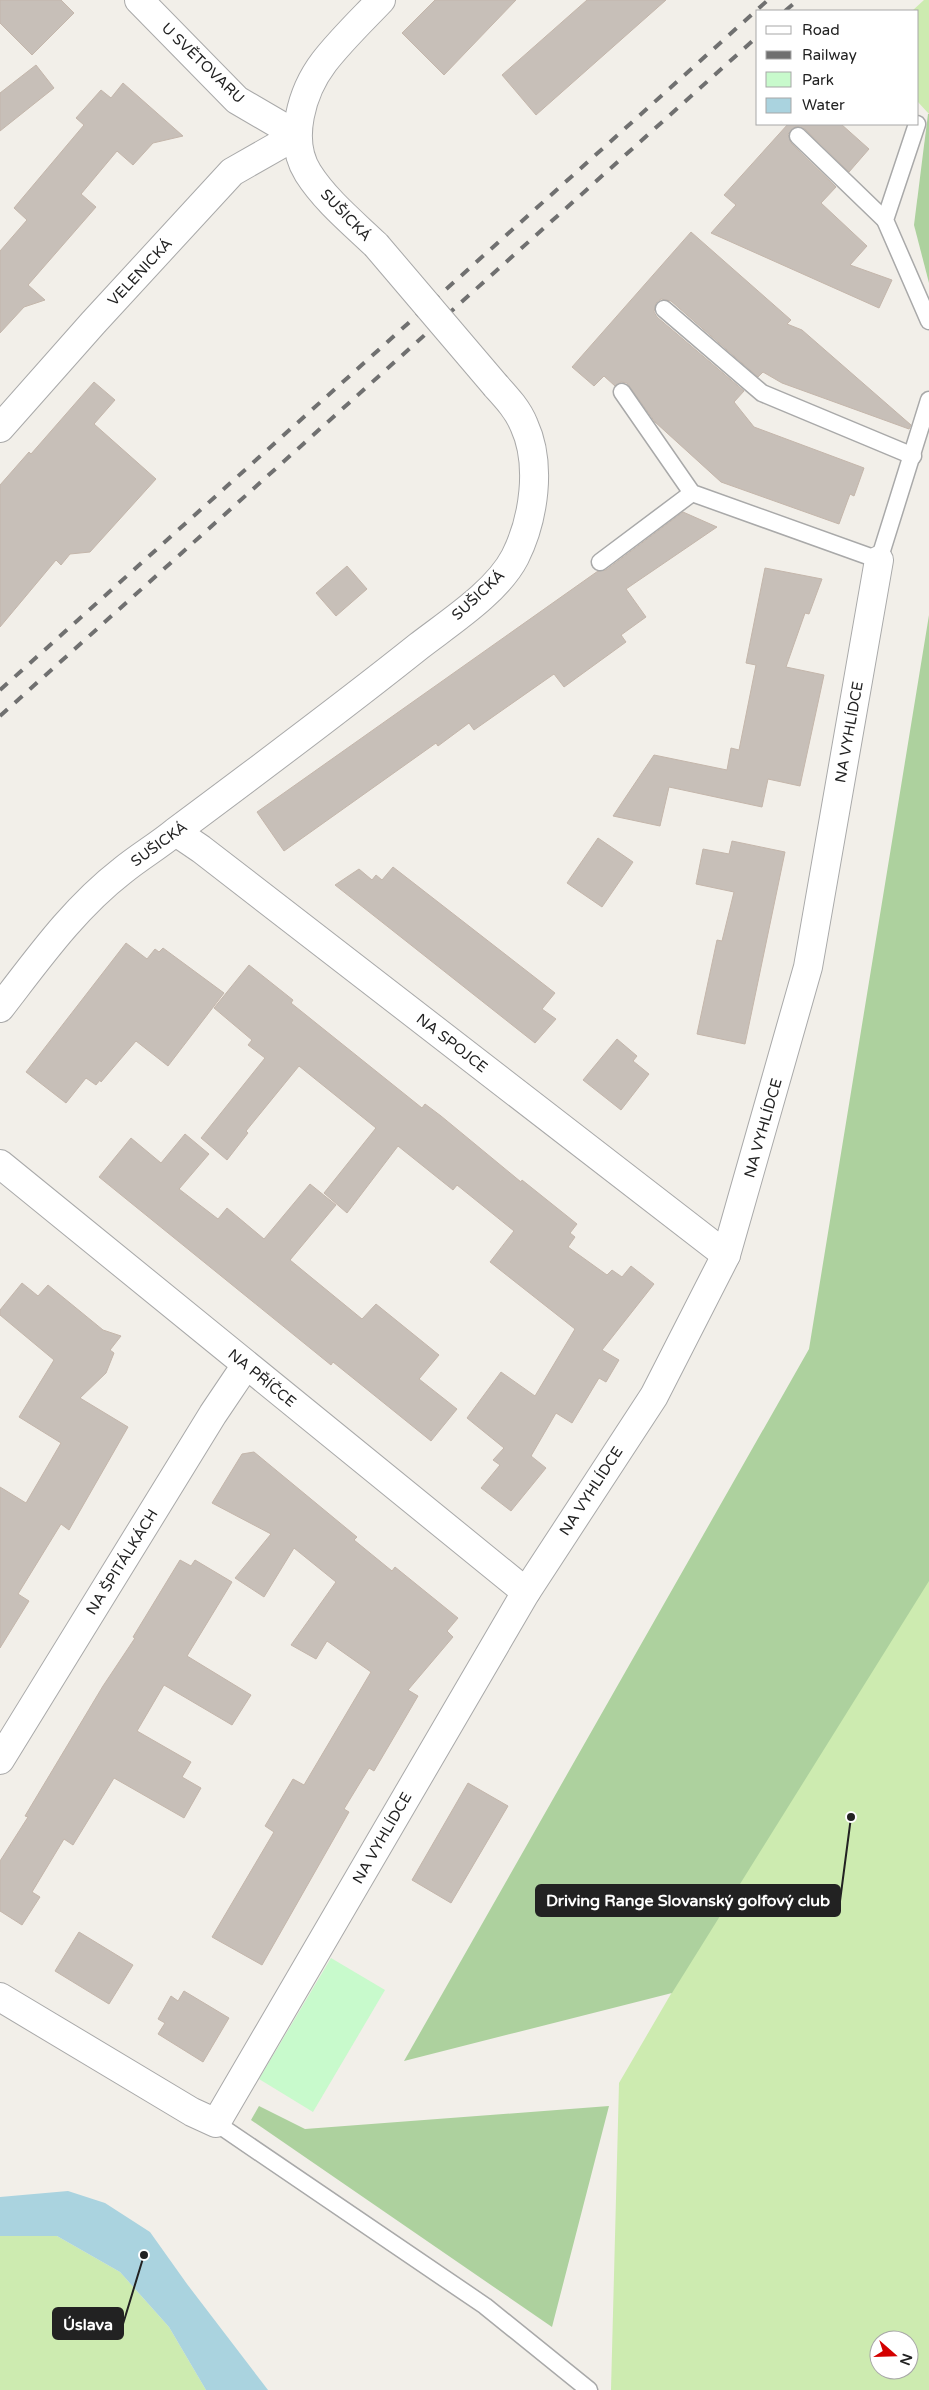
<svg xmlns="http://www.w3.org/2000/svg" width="929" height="2390" font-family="'Varela Round',sans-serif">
	<rect width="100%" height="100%" fill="#f2efe9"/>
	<g fill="#cdebb0" fill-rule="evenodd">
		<polygon points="924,0 929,0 929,114 918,102 918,11 912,11"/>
		<path d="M929,1551V2390H611L619,2083ZM879,2340H909V2370H879Z"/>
		<polygon points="0,2236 57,2236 120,2272 169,2327 206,2390 0,2390"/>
	</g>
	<g fill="#add19e">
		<polygon points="928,114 929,114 929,283 914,225"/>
		<polygon points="929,615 929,1581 672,1993 404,2061 809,1349"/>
		<polygon points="259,2106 305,2129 609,2106 552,2327 251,2120"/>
	</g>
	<polygon fill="#c8facc" points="331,1958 385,1990 313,2112 259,2079"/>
	<polygon fill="#aad3df" points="68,2191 105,2203 150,2232 187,2284 268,2390 206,2390 169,2327 120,2272 57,2236 0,2236 0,2197"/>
	<g fill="#c7bfb8" stroke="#c4b6ab">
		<polygon points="0,0 61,0 74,13 32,55 0,23"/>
		<polygon points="435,0 516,0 444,75 402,33"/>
		<polygon points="587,0 666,0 536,115 502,75"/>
		<polygon points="36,65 54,88 0,131 0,93"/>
		<polygon points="123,83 183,136 153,143 133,165 117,151 81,194 96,207 28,285 45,300 24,307 0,333 0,251 27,220 14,208 84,125 76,118 101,90 111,98"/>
		<polygon points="788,124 841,124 869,149 849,172 805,129 795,127 788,134 791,143 836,187 821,203 867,246 850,265 892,280 879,308 711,233 736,205 724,195"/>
		<polygon points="691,232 791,320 787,324 802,330 911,425 909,429 782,383 763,372 758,377 671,301 661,299 656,303 654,312 657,317 744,391 734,402 754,427 864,468 854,496 850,494 839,524 721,482 655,422 627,383 621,382 615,386 604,376 594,386 572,367"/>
		<polygon points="94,382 115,400 94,424 156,479 90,552 70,554 61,565 56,560 0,627 0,485 29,452 31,454"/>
		<polygon points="683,512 717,527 626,589 646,617 621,635 626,642 564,687 554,674 474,730 469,723 438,746 436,743 284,851 257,812 598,571 606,570"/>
		<polygon points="347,566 367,589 336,616 316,593"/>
		<polygon points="765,568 822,579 809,614 805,613 786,667 824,675 800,786 768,779 762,807 669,787 660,826 613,816 654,755 727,770 731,748 739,750 756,665 746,663"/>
		<polygon points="598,838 633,862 602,907 567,883"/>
		<polygon points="732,841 785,852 745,1044 697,1034 717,940 722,941 734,892 696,884 703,849 729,854"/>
		<polygon points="393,867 555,993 542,1009 556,1019 535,1043 335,885 359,869 372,880 376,875 382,880"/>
		<polygon points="126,943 147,959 155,949 159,952 163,948 224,993 168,1066 136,1041 101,1082 100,1080 96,1085 86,1078 66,1103 26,1072"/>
		<polygon points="249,965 293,1000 291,1003 422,1108 425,1104 441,1116 521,1182 522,1180 577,1224 570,1233 575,1237 568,1247 607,1275 612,1270 622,1277 631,1266 654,1284 602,1350 619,1360 606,1382 599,1378 572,1423 556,1413 531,1456 546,1468 511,1511 481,1488 500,1465 493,1460 504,1448 467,1418 501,1372 535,1396 575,1329 490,1262 514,1231 457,1185 453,1190 398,1146 347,1213 324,1193 376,1128 299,1066 246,1131 248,1133 227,1160 201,1138 265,1058 248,1045 252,1040 214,1008"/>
		<polygon points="617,1039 637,1056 633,1061 649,1074 621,1110 583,1080"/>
		<polygon points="185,1134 209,1154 179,1189 218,1219 227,1208 264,1239 310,1184 336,1205 290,1260 362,1319 376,1304 439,1355 419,1379 457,1409 431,1441 333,1362 331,1365 99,1177 131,1138 161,1163"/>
		<polygon points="22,1283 38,1296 48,1285 103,1330 121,1336 110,1350 114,1353 106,1373 80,1398 128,1427 69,1530 61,1524 18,1594 29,1601 0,1648 0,1487 26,1503 61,1443 19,1417 54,1360 0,1315 0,1310"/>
		<polygon points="254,1452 357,1537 354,1540 392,1571 395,1567 458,1618 447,1631 453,1637 408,1690 418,1696 374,1771 369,1768 344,1809 349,1812 262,1965 212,1937 274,1832 265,1826 293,1779 304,1785 371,1672 327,1641 316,1659 291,1645 336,1582 294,1548 264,1597 235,1578 271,1534 212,1503 242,1454"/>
		<polygon points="180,1560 191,1566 195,1560 232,1582 187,1656 251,1695 232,1725 164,1685 137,1731 191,1762 182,1777 201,1788 184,1818 114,1778 73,1845 64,1839 32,1892 40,1897 22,1925 0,1911 0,1861 28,1817 25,1816 103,1686 135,1638 133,1637"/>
		<polygon points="468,1783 508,1806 451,1903 412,1880"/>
		<polygon points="79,1932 133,1965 109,2004 55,1971"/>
		<polygon points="184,1991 229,2018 203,2062 158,2034 165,2023 158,2019 171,1996 178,2001"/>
	</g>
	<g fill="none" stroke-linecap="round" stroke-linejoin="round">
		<g stroke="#a9a9a9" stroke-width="19">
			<g id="service">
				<polyline points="917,124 885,220 929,321"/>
				<polyline points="798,136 885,220"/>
				<polyline points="664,309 762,393 913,456"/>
				<polyline points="622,392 692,493 879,560 929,400"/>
				<polyline points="600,562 692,493"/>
				<polyline points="216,2123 485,2306 589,2390"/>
			</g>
		</g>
		<g stroke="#a9a9a9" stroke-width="30">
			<g id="minor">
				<polyline points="0,428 93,323 232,172 297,135 237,100 139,0"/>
				<polyline points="176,832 201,849 726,1255"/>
				<polyline points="0,1164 526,1592"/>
				<polyline points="0,1760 213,1414 246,1365"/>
				<polyline points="0,1997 192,2112 216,2123 526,1592 654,1396 726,1255 808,967 879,560"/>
			</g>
		</g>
		<g stroke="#a9a9a9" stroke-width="30">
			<g id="tertiary">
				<path d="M376,245C353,223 325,200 308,173C287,140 302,91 324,62C341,40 362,20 381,0"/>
				<path d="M0,1008C38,959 73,909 122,871C139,857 158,846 175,832C257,771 339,710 419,646C450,622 497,592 515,557C534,519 542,464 524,425C518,410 507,398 496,386"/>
			</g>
		</g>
		<use href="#service" stroke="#fff" stroke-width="16"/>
		<use href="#minor" stroke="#fff" stroke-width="28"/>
		<use href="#tertiary" stroke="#fff" stroke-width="28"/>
		<g stroke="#707070" stroke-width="4" stroke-dasharray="10 10" stroke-linecap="butt">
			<polyline points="785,11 798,0"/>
			<polyline points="0,690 768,0"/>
			<polyline points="0,716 758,36"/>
		</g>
		<g stroke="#a9a9a9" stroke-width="30" stroke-linecap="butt">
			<polyline id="tertiary-bridge" points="376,245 496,386"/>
		</g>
		<use href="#tertiary-bridge" stroke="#fff" stroke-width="28"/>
	</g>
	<g text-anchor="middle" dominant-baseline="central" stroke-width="4.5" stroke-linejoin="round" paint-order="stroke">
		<g font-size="15" fill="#222" stroke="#fff">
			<text transform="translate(203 63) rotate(44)">U SVĚTOVARU</text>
			<text transform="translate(346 215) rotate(46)">SUŠICKÁ</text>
			<text transform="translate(140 272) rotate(-47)">VELENICKÁ</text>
			<text transform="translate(478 595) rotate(-43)">SUŠICKÁ</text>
			<text transform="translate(849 732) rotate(-80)">NA VYHLÍDCE</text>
			<text transform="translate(159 844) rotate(-36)">SUŠICKÁ</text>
			<text transform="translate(452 1043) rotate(38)">NA SPOJCE</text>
			<text transform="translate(763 1128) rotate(-74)">NA VYHLÍDCE</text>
			<text transform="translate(262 1378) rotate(39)">NA PŘÍČCE</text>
			<text transform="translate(591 1491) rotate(-57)">NA VYHLÍDCE</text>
			<text transform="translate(122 1562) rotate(-58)">NA ŠPITÁLKÁCH</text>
			<text transform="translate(382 1838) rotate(-60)">NA VYHLÍDCE</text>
		</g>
	</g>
	<path fill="none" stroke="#222" stroke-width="2" d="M851 1817L840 1901M144 2255L123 2324"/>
	<g fill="#222" stroke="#fff" stroke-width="2">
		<circle cx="851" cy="1817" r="5"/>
		<circle cx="144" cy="2255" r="5"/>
	</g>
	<g fill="#222" stroke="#222" stroke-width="2">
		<rect x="536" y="1885" width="304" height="31" rx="5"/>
		<rect x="53" y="2308" width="70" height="31" rx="5"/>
	</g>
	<g font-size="16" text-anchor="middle" font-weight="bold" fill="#fff">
		<text x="688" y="1906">Driving Range Slovanský golfový club</text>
		<text x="88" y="2330">Úslava</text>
	</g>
	<rect x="756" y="10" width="162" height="115" fill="#ffffff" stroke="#a7a7a7"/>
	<rect x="766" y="26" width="25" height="8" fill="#ffffff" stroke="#a7a7a7"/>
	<text x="802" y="35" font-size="15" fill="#222222">Road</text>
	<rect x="766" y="51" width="25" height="8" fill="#707070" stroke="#a7a7a7"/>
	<text x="802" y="60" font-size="15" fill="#222222">Railway</text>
	<rect x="766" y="72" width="25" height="15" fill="#c8facc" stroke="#a7a7a7"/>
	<text x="802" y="85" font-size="15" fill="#222222">Park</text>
	<rect x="766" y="98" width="25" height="15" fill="#aad3df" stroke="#a7a7a7"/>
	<text x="802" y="110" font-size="15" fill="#222222">Water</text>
	<g transform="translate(894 2355) rotate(110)"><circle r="24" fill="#ffffff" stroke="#a7a7a7"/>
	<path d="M0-4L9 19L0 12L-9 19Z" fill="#d40000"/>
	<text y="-8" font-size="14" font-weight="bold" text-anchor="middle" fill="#222222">N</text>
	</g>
</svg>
